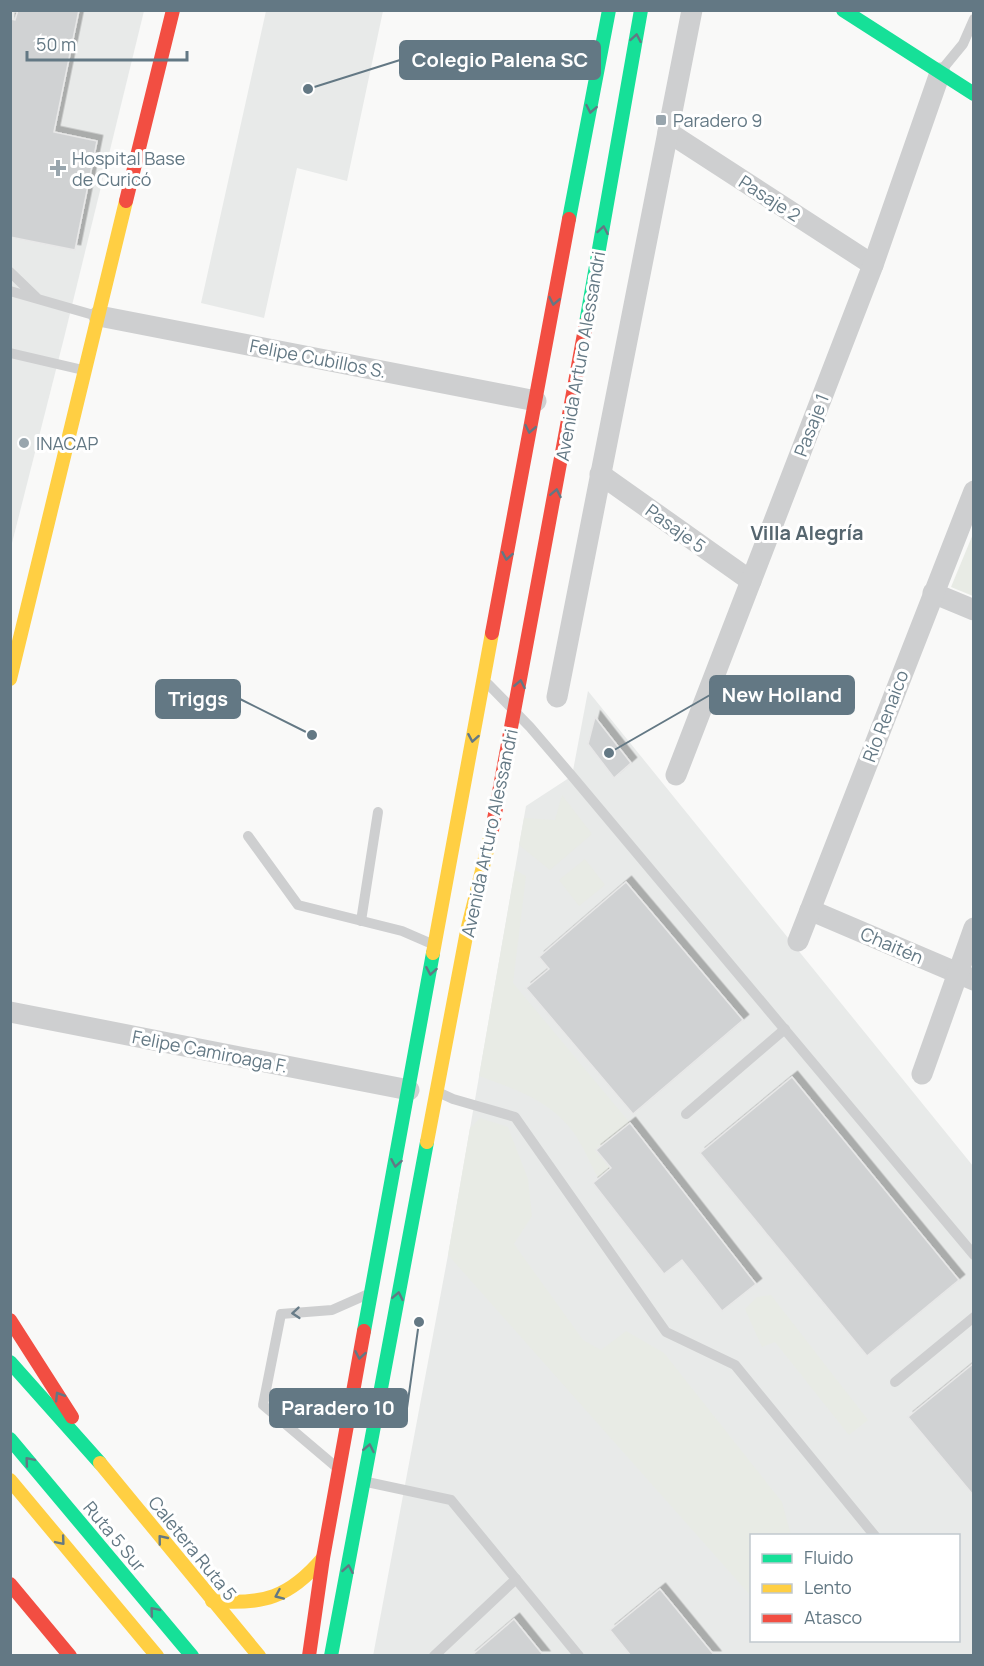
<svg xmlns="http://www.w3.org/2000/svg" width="984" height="1666" font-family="Manrope,sans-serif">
	<defs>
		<filter id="shadow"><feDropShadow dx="5.5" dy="-5.5" stdDeviation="0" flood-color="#0004"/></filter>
	</defs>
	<rect width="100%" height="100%" fill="#f9f9f8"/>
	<g fill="#e8eae9" fill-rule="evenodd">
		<polygon points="11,11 144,11 64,338 11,547"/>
		<polygon points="266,11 383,11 347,181 297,168 264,318 201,303"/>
		<path d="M588,691L973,1166V1655L373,1656L448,1255L526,806L572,776ZM752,1536H958V1640H752Z"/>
	</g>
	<g fill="#e8ebe5">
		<polygon points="973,534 973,596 951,587"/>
		<polygon points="562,795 592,834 550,870 519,845 524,818 555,820"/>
		<polygon points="585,859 605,885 579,906 559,880"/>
		<path d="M515,870L526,876L513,983L630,1123L597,1150L611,1168L598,1178C590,1163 583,1146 574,1133C550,1100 515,1089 479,1076Z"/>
		<polygon points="480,1118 508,1127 528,1179 532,1216 514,1244 583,1340 601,1350 626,1331 664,1353 782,1502 791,1535 752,1536 751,1596 448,1255 470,1128"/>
		<polygon points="771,1295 868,1420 849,1435 775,1342 762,1347 745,1309 757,1297"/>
	</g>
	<g fill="#d0d2d3" stroke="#e8e8e8" stroke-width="1.5" filter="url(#shadow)">
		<polygon points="18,10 79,10 54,132 97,141 75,250 10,237 10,19 15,20"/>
		<polygon points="595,717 631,763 614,778 588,744"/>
		<polygon points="626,882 743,1020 633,1114 526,988 549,969 539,957"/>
		<polygon points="792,1077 959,1280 867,1356 700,1153"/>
		<polygon points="630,1123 756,1284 722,1311 682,1260 664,1274 593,1183 611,1168 596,1150"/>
		<polygon points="974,1363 974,1496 908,1417"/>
		<polygon points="660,1589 715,1656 631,1656 610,1630"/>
		<polygon points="514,1619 544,1656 471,1656"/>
	</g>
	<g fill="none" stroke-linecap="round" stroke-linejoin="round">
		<g stroke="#cecfd0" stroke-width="10">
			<polyline points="940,72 963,44 974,19"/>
			<polyline points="10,272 36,297"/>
			<polyline points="10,291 97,316"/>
			<polyline points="10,353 83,370"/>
			<polyline points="488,684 530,727 572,776 974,1255"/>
			<polyline points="248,836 298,905 402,931 432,944"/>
			<polyline points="361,921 378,812"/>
			<polyline points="440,1093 453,1099 515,1117 666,1332 735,1365 875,1536"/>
			<polyline points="686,1114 785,1029"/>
			<polyline points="895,1382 974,1317"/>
			<polyline points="335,1466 263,1405 281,1314 332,1310 366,1295"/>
			<polyline points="367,1482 451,1500 579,1656"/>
			<polyline points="434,1656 516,1579"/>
		</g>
		<g stroke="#cecfd0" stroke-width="21">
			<polyline points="668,132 873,265"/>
			<polyline points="99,316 536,401"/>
			<polyline points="600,474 751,581"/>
			<polyline points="933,593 974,610"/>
			<polyline points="557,697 692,10"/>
			<polyline points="676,775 873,265 940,73"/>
			<polyline points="810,910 974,980"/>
			<polyline points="798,941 974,491"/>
			<polyline points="10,1012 409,1090"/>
			<polyline points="922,1074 974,928"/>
		</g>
		<g stroke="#16e098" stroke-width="14">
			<polyline points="843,10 974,94"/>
			<polyline points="569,219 609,10"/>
			<polyline points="586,323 641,10"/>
			<polyline points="364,1331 433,953"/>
			<polyline points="10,1362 100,1463"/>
			<polyline points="10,1439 192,1656"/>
			<polyline points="331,1656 427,1142"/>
		</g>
		<g stroke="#ffcf43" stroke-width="14">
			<polyline points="10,679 126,201"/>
			<polyline points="433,953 492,633"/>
			<polyline points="427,1142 467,931 492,830"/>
			<polyline points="100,1463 259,1656"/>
			<polyline points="10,1480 157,1656"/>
			<path d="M212,1601C263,1605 289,1598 323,1558"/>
		</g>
		<g stroke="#f24e42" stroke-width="14">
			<polyline points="126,201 173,10"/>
			<polyline points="492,633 569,219"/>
			<polyline points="492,830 586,323"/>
			<polyline points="10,1320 72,1417"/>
			<polyline points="10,1584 70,1656"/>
			<polyline points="309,1656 323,1558 364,1331"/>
		</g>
	</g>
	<defs><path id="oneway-chevron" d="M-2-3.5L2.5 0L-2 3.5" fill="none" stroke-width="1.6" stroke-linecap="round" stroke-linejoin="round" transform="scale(1.5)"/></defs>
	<g stroke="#637884">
		<use href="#oneway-chevron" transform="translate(636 38) rotate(-80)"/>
		<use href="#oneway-chevron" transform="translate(591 109) rotate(101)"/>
		<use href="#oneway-chevron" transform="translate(603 230) rotate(-80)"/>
		<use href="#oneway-chevron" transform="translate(554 301) rotate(101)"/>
		<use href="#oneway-chevron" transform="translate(530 429) rotate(101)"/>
		<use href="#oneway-chevron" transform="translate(556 493) rotate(-79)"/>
		<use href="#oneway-chevron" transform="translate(507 556) rotate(100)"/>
		<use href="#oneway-chevron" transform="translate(520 684) rotate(-79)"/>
		<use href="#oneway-chevron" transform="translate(473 738) rotate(100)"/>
		<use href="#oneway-chevron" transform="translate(431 971) rotate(100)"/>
		<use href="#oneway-chevron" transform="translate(396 1163) rotate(100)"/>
		<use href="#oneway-chevron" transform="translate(398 1296) rotate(-79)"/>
		<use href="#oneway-chevron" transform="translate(360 1355) rotate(100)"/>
		<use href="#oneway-chevron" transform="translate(59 1396) rotate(-122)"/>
		<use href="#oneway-chevron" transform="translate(369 1448) rotate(-79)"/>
		<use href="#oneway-chevron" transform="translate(29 1461) rotate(-130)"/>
		<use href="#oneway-chevron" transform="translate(162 1539) rotate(-129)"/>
		<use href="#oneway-chevron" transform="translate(61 1541) rotate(50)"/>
		<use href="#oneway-chevron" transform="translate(348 1569) rotate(-80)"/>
		<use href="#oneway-chevron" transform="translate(279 1595) rotate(156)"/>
		<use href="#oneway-chevron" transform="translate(154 1611) rotate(-130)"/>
	</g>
	<use stroke="#687c88" href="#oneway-chevron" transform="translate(296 1313) rotate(175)"/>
	<g fill="#98a5ad" stroke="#fff" stroke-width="2">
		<rect x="655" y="114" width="12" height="12" rx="3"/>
		<path d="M55 159h6v6h6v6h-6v6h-6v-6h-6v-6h6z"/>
		<circle cx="24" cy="443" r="6"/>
	</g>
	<g text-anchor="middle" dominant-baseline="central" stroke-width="6" stroke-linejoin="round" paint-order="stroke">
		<g font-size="18" fill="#637884" stroke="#fff" text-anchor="start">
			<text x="673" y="120">Paradero 9</text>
			<text x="72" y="158">Hospital Base<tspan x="72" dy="21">de Curicó</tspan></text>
			<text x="36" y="443">INACAP</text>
		</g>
		<g font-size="18" fill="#637884" stroke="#fff">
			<text transform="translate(770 198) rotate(33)">Pasaje 2</text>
			<text transform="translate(580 356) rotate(-80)">Avenida Arturo Alessandri</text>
			<text transform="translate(318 358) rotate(11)">Felipe Cubillos S.</text>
			<text transform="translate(811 425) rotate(-69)">Pasaje 1</text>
			<text transform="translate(676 528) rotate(36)">Pasaje 5</text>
			<text transform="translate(885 716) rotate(-69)">Río Renaico</text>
			<text transform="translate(489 833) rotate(-78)">Avenida Arturo Alessandri</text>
			<text transform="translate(892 945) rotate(23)">Chaitén</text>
			<text transform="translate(210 1051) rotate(11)">Felipe Camiroaga F.</text>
			<text transform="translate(115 1536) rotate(50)">Ruta 5 Sur</text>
			<text transform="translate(193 1548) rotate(51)">Caletera Ruta 5</text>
		</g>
		<g font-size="20" font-weight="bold" fill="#56666f" stroke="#fff">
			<text x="807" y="532">Villa Alegría</text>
		</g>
	</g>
	<path fill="none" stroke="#637884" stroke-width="2" d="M308 89L400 60M609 753L710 695M312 735L240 699M419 1322L407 1408"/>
	<g fill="#637884" stroke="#fff" stroke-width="2">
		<circle cx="308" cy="89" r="6"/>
		<circle cx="609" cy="753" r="6"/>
		<circle cx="312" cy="735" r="6"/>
		<circle cx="419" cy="1322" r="6"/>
	</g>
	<g fill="#637884" stroke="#637884" stroke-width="2">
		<rect x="400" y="41" width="200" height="38" rx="6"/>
		<rect x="710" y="676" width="144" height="38" rx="6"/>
		<rect x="156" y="680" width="84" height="38" rx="6"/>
		<rect x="270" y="1389" width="137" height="38" rx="6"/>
	</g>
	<g font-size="20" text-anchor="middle" font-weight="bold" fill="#fff">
		<text x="500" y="67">Colegio Palena SC</text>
		<text x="782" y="702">New Holland</text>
		<text x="198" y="706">Triggs</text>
		<text x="338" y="1415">Paradero 10</text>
	</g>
	<rect width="984" height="1666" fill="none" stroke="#637884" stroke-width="24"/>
	<rect x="750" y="1534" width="210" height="108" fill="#ffffff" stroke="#c1c9ce" stroke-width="1.5"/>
	<rect x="762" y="1554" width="30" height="9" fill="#16e098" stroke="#c1c9ce" stroke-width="1.5"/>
	<text x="804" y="1564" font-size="18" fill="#637884">Fluido</text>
	<rect x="762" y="1584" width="30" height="9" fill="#ffcf43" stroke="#c1c9ce" stroke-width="1.5"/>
	<text x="804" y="1594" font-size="18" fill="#637884">Lento</text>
	<rect x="762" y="1614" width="30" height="9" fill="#f24e42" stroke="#c1c9ce" stroke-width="1.5"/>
	<text x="804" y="1624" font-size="18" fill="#637884">Atasco</text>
	<path d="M27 51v9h160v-9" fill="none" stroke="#637884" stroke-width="3"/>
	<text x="36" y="51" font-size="18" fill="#637884" stroke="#ffffff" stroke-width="4.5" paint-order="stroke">50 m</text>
</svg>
